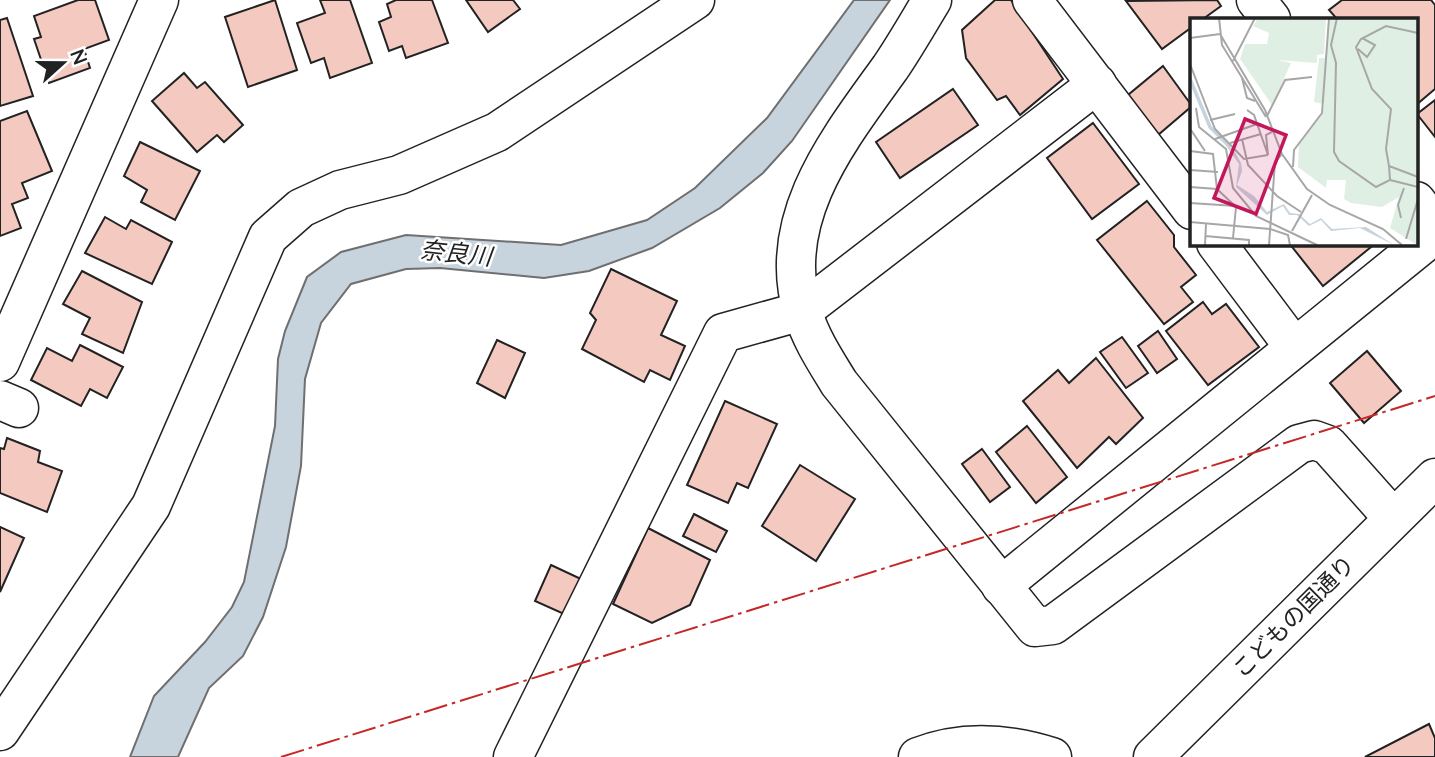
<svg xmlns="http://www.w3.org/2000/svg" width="1435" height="757" font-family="Lato,'Noto Sans JP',sans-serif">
	<rect width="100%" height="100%" fill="#fff"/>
	<polygon fill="#c7d3dd" stroke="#6f6f6f" stroke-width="2" points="854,0 890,0 792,141 763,173 720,208 652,248 589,271 544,278 440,268 406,269 351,284 321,323 305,379 301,466 286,547 263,617 243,656 209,688 178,757 130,757 154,696 205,642 232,607 244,582 275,426 278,359 285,331 307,277 341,252 406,235 561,245 647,220 695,188 767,118"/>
	<g fill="#f3c9c0" stroke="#222" stroke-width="2">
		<polygon points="78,0 95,0 109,40 84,49 90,68 49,83 34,39 41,37 34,16"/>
		<polygon points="275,0 297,70 248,87 225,17"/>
		<polygon points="320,0 350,0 372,63 330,78 324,58 311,63 297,23 325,13"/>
		<polygon points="396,0 432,0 448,43 406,58 402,46 389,51 379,22 391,17 387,4"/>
		<polygon points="466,0 513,0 520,9 488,32"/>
		<polygon points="995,0 1011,0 1063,79 1020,115 1006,96 997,100 966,58 962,30"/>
		<polygon points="1217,0 1221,6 1203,19 1192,19 1192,27 1162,49 1126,1"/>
		<polygon points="1342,0 1431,0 1435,5 1435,89 1416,105 1416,19 1337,19 1329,10"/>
		<polygon points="7,18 33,96 0,106 0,20"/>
		<polygon points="1163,66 1192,106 1158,135 1128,95"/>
		<polygon points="184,73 197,88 205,82 243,125 224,142 217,135 197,152 152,101"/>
		<polygon points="953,89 978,125 900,178 876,142"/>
		<polygon points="1435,100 1435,137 1417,114"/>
		<polygon points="27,111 52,171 22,183 28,198 12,204 21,228 0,236 0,121"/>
		<polygon points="1093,123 1139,184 1092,219 1047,158"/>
		<polygon points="140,142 200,171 175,220 141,202 147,190 124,176"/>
		<polygon points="1147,201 1174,235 1174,247 1196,275 1181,287 1193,302 1164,324 1097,240"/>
		<polygon points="105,217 126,229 131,220 172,242 152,284 85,253"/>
		<polygon points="1289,243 1376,243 1323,286"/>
		<polygon points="611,269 677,301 661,335 685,346 670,380 650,370 644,382 582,349 596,320 590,313"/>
		<polygon points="82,271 142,302 123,353 82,334 90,318 63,304"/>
		<polygon points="1203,302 1212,314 1226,304 1259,347 1208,385 1166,331"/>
		<polygon points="1158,331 1177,359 1157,373 1138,346"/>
		<polygon points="1122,337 1148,373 1126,388 1100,352"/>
		<polygon points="497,340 525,353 505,398 477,383"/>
		<polygon points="80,345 123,367 107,398 90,389 81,406 31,380 47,348 72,361"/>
		<polygon points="1367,351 1401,391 1364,423 1330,383"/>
		<polygon points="1096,358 1143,418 1116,444 1109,437 1077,468 1023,401 1058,370 1069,383"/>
		<polygon points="725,401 777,424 748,488 737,483 728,503 687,485"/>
		<polygon points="1027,426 1067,477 1036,503 996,452"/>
		<polygon points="7,438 40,451 38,462 62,471 47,512 0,493 0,448 4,449"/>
		<polygon points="982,449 1010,487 990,502 962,464"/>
		<polygon points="800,465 855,499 816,561 762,526"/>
		<polygon points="694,514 727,531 716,552 683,536"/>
		<polygon points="0,527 24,538 0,592"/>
		<polygon points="648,528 710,560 690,605 652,623 613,604"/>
		<polygon points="551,565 581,579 564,614 535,601"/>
		<polygon points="1429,724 1435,738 1435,757 1365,757"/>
	</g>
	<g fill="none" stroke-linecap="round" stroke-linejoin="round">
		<g stroke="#222" stroke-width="41">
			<g id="minor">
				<path d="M932,0C918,23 905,46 890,68C839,139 774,219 803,313C811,339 825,360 839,383L1035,627L1053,625L1299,444L1314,440L1328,445L1393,518"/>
				<polyline points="1032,0 1192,210"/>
				<polyline points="1256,0 1271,19"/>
				<polyline points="1416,201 1435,225"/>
				<polyline points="1216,243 1294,347"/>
				<polyline points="0,362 159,0"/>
				<polyline points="0,400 19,408"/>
				<polyline points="1001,586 1435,234"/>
				<polyline points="0,731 151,506 268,237 301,208 340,190 399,175 497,132 695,0"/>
				<polyline points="513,757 723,333 802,311 1097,84"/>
				<path d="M918,757C961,740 1008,743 1052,757"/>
			</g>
		</g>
		<g stroke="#222" stroke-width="41">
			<polyline id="major" points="1153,757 1435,478"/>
		</g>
		<use href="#minor" stroke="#fff" stroke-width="38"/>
		<use href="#major" stroke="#fff" stroke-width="38"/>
		<polyline stroke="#c62828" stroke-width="2" stroke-dasharray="24 5 3.5 5" stroke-linecap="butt" points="281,757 1435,396"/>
	</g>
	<g text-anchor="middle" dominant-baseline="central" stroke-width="5" stroke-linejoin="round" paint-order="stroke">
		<g font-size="23" fill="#222" stroke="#fff">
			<text transform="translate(1293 616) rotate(-45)">こどもの国通り</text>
		</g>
		<g font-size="24" font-style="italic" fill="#222" stroke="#fff">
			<text transform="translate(456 252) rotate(6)">奈良川</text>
		</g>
	</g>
	<g transform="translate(1190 18)">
		<rect width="228" height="228" fill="#fff"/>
		<path d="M68,0H136L134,36L127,37V45L87,42L101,45L82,87L50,41L55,26H77L79,15L63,8ZM138,0H227V227L200,210L209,179L192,189L161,185L154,181L156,162H137L136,170L108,149L109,126L133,93L134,86L124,84L129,40H137Z" fill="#e0efe3"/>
		<path d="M35,126L43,131L51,145L52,153L47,167L64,178L77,194L94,186L100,195L109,196L120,206L131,200L142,211L176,209L204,227L170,210L141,213L131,202L119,208L107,197H99L93,188L77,197L46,169L49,146Z" fill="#c7d3dd"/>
		<path fill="none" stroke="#c7d3dd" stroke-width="3.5" d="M0,61L20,109L40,129"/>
		<path fill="none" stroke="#a7a7a7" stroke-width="2" d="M29,0L32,27L76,99M147,0L141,27L146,45L144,134L149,143L186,169L200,162L199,148M228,15L196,8L171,21L166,29L182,71L201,91L196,131L199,148L228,159M30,16L75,92L92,136L117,171L140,187L193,211L212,227M0,20L30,16M168,31L177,39L185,27L172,20M43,43L65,0M0,46L25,111L54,141L78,137M52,60L57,80L65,83M6,90L9,109L36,131L43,170L66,198L127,227M57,92L64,97L78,137M77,98L95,62L122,59M20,102L45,96M1,112L15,133M25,121L67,106M52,121L58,147L87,178L111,194M40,125L71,116M0,133L23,136L27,171L46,189L43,220M78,137L76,117L82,114M103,149L104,132L132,95L139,0M0,152L28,154M200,162L228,169M0,169L27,171M0,185L46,188M211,200L208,187L214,170M0,204L80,211L98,217L100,227M102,213L122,177M15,218L59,222V227M216,221L228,181M15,227L16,206M79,227L85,144L92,136"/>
		<path fill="#c2185b" fill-opacity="0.15" stroke="#c2185b" stroke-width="3.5" d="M55,101L96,117L66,196L24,180Z"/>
		<rect width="228" height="228" fill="none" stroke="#222" stroke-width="3.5"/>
	</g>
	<g transform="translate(63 63) rotate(69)" stroke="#ffffff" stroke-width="5" paint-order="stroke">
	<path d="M0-5L12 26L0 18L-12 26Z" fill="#222222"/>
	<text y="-10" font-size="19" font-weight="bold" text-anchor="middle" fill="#222222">N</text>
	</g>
</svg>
